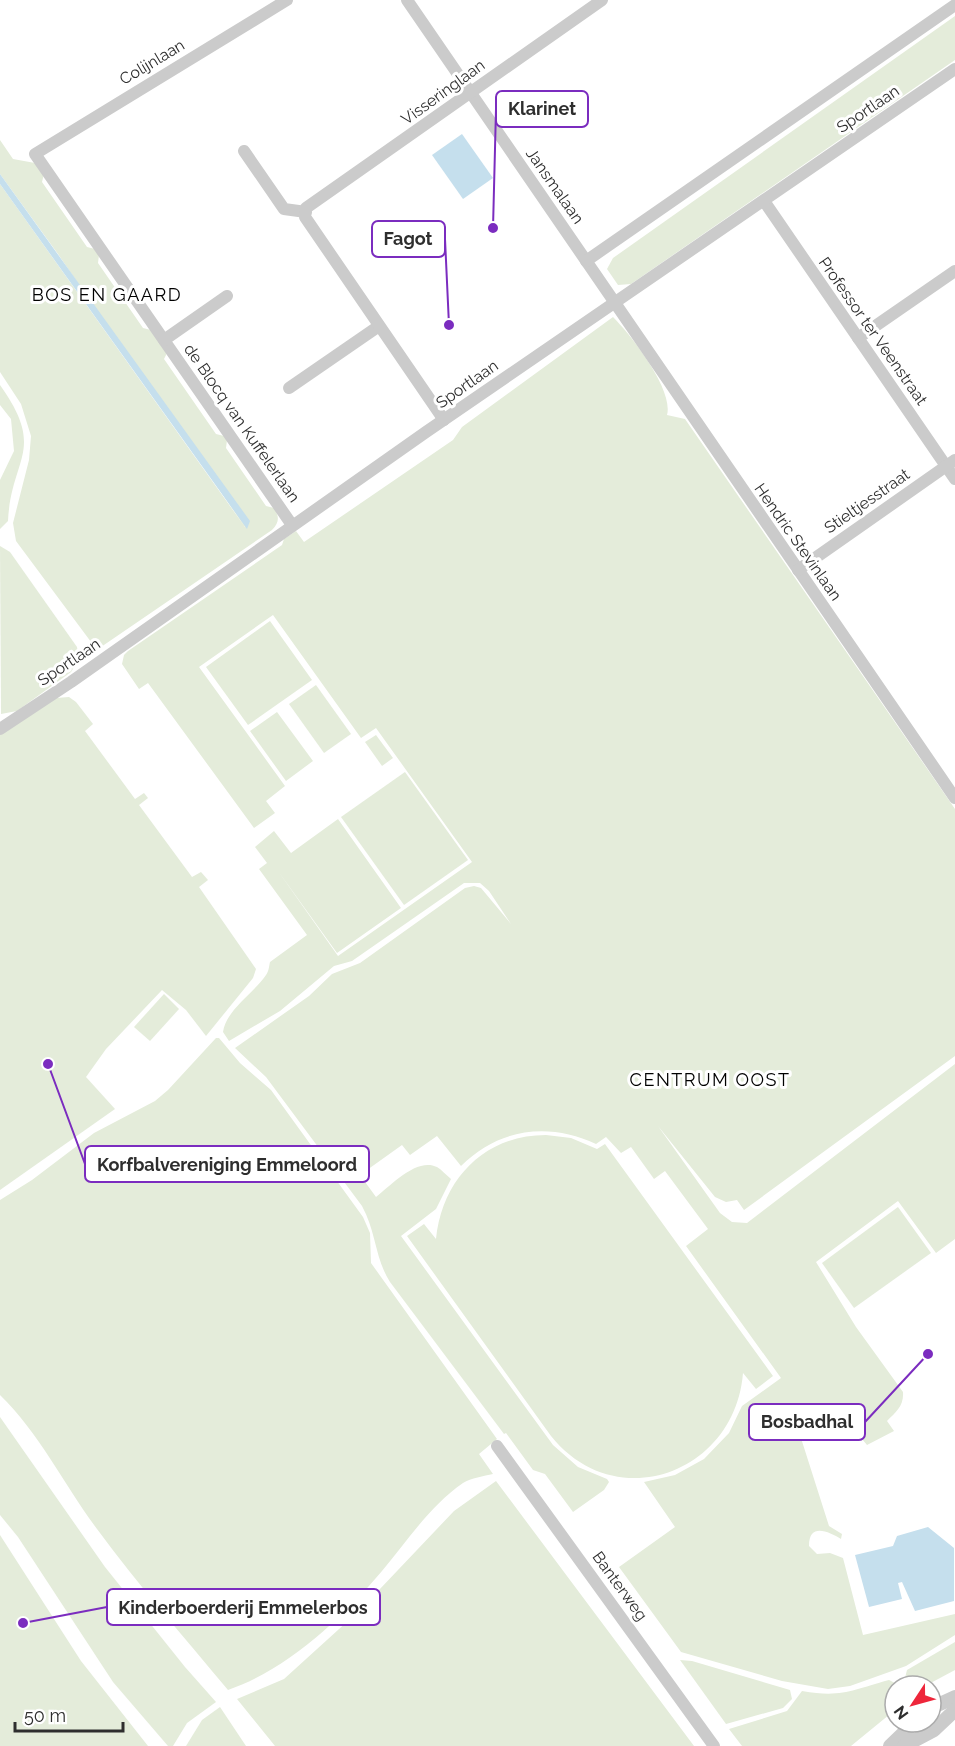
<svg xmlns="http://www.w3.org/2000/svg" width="955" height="1746" font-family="Raleway,sans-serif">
	<rect width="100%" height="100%" fill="#fff"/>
	<g fill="#e4ecda">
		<polygon points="955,16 955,60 631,284 618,285 607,269 613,258"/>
		<path d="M0,140L13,159L35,163L44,174L42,182L87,247L95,249L99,255L98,263L143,328L151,330L167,353L164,359L216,434L224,436L227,440L226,448L266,506L274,508C279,516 280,522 272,530L101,647L94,646L16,541L13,523L29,460L31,436L21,404L0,372V184L245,527L58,254L0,174Z"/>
		<path d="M613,317C631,335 674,390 667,415L685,419L955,809V1056L744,1210L737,1200L726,1202L715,1197L658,1126L720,1213L732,1222L747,1223L955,1064V1239L936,1253L898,1201L816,1262L856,1327L903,1392C904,1406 896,1412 887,1421L894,1431L867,1445L839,1411L826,1405L800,1435L829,1526L842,1534L841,1539C829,1532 809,1522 809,1546L817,1554L830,1553L843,1558L863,1635L955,1614V1635L906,1666L850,1686L828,1689L782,1681L681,1652L619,1567L675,1527L644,1482L675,1475L704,1459L729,1433L742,1406L781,1378L686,1246L708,1229L665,1171L654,1179L631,1147L621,1153L606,1137L596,1144C549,1122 499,1128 461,1166L437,1136L410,1155L402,1145L360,1175L376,1197C391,1185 417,1157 437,1167C442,1170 446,1175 451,1179L436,1209L401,1236L553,1445L578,1467L607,1479L609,1482L604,1490L573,1512L545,1474L533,1470L506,1433L504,1434L390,1282C375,1259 376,1231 362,1206L266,1077L235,1048L309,996L332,974L360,963L465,888L474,886L481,888L511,924L489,891L480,883H464L352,961L334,966L280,1011L229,1041L223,1032C226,1010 254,993 266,975C269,971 269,966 270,962L307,935L259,869L267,863L255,847L274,831L291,853L338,819L401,908L337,953L278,871L338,956L472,862L376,728L361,738L273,615L199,667L285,786L266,801L275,813L254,828L148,683L139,689L122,664L124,655L128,651L282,545L284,539L296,531L304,542L453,440L462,427Z"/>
		<path d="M0,385C47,451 11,457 8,521L0,529V480L14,451L11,419L0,405Z"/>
		<polygon points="0,546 10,552 77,647 79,659 71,672 17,711 1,714"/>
		<polygon points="270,621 312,680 248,725 206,667"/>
		<polygon points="316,685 351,734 324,753 289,704"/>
		<polygon points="69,697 76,702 93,724 85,731 135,799 144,793 148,798 139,805 192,877 201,872 208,880 199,887 256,969 253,978 206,1036 186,1010 162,990 106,1049 86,1077 115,1109 0,1190 0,735 56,698"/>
		<polygon points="277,712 313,761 286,781 250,731"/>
		<polygon points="376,735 393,758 382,766 365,742"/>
		<polygon points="405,772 468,860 404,905 341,817"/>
		<polygon points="164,994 179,1009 150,1041 134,1027"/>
		<path d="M216,1038H219L240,1063L271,1090L363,1217L370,1233L371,1263L497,1439L479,1454L493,1474C484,1476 471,1478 463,1483C430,1506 407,1541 382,1571C342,1618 287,1670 228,1690C184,1637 138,1585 97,1529C64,1485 40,1434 0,1395V1200L32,1180L94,1133L155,1101L168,1090Z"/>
		<path d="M546,1135L571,1138L597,1149L605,1144L773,1376L756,1389L743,1373C735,1473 616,1517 551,1436L407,1236L424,1224L436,1239C442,1179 485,1135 546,1135Z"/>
		<polygon points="898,1207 931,1253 854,1308 822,1263"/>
		<polygon points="0,1417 105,1567 185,1667 216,1702 187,1723 173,1746 168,1746 113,1682 18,1537 0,1515"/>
		<polygon points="496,1481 694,1746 275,1746 237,1699 284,1679 360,1610 454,1511"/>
		<polygon points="0,1535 81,1661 148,1746 0,1746"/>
		<polygon points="955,1642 955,1670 925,1686 910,1686 905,1678 907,1670"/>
		<polygon points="680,1660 692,1661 790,1690 792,1699 783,1708 726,1724"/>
		<path d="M889,1680L901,1686H895V1710L851,1746H742L729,1729L787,1711L802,1691C842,1698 852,1690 889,1680Z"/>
		<polygon points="220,1707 246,1746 186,1746 202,1720"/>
	</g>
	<g fill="#c5dfed">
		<polygon points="462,134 493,178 463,199 432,155"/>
		<polygon points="0,174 250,521 247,529 0,184"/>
		<polygon points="928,1527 954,1548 954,1601 915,1611 902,1582 898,1583 902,1599 869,1607 855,1555 893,1546 897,1536"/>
	</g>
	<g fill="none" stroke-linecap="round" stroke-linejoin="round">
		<g stroke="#cbcbcb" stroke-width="12">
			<polyline points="287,0 35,154 292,525"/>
			<polyline points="407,0 955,798"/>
			<polyline points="244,151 284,209 306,212"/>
			<polyline points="764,201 955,479"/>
			<polyline points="586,261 955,5"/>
			<polyline points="858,338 955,271"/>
			<polyline points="164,340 227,296"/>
			<polyline points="289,388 379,326"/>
			<polyline points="444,420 305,217 306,208 602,0"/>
			<polyline points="798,570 955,460"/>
			<polyline points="0,729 71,682 426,432 955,69"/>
			<polyline points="497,1446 714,1746"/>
		</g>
		<g stroke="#cbcbcb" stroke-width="14">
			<polyline points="931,1708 955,1697"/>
			<polyline points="890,1746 915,1722"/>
			<polyline points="904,1746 934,1730 955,1710"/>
		</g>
	</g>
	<g text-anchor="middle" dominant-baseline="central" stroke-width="6" stroke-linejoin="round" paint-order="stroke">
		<g font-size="16" fill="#2e2e2e" stroke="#fff">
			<text transform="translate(152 62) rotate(-31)">Colijnlaan</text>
			<text transform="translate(443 92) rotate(-36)">Visseringlaan</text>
			<text transform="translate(868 109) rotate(-34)">Sportlaan</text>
			<text transform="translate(555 186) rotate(55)">Jansmalaan</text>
			<text transform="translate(873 331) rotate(55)">Professor ter Veenstraat</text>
			<text transform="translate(467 384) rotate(-35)">Sportlaan</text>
			<text transform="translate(242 423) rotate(55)">de Blocq van Kuffelerlaan</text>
			<text transform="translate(867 501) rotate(-35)">Stieltjesstraat</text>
			<text transform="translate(798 542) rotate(55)">Hendric Stevinlaan</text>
			<text transform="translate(69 662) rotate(-34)">Sportlaan</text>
			<text transform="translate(620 1586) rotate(54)">Banterweg</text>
		</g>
		<g font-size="18" letter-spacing="1.5" fill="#000" stroke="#fff">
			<text x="107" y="294">BOS EN GAARD</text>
			<text x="710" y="1079">CENTRUM OOST</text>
		</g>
	</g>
	<path fill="none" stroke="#7b2cbf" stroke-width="2" d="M493 228L496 109M449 325L445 239M48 1064L85 1164M928 1354L865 1422M23 1623L107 1607"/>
	<g fill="#7b2cbf" stroke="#fff" stroke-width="2">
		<circle cx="493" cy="228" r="6"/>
		<circle cx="449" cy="325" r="6"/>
		<circle cx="48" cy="1064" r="6"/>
		<circle cx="928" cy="1354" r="6"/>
		<circle cx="23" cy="1623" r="6"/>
	</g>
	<g fill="#fff" stroke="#7b2cbf" stroke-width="2">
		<rect x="496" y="91" width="92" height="36" rx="6"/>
		<rect x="372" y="221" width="73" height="36" rx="6"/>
		<rect x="85" y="1146" width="284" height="36" rx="6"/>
		<rect x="749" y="1404" width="116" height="36" rx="6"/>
		<rect x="107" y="1589" width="273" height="36" rx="6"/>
	</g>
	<g font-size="18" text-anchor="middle" font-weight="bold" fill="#2e2e2e">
		<text x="542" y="115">Klarinet</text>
		<text x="408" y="245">Fagot</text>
		<text x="227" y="1171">Korfbalvereniging Emmeloord</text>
		<text x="807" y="1428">Bosbadhal</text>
		<text x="243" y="1614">Kinderboerderij Emmelerbos</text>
	</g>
	<g transform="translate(913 1704) rotate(234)"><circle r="28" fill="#ffffff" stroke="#ababab" stroke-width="1.5"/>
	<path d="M0-4.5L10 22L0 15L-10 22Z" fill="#ee263b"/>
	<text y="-9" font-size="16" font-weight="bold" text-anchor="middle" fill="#2e2e2e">N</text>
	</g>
	<path d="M15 1722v9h108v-9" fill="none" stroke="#2e2e2e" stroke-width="3"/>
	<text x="24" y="1722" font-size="18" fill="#2e2e2e" stroke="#ffffff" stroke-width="4.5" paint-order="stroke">50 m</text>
</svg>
